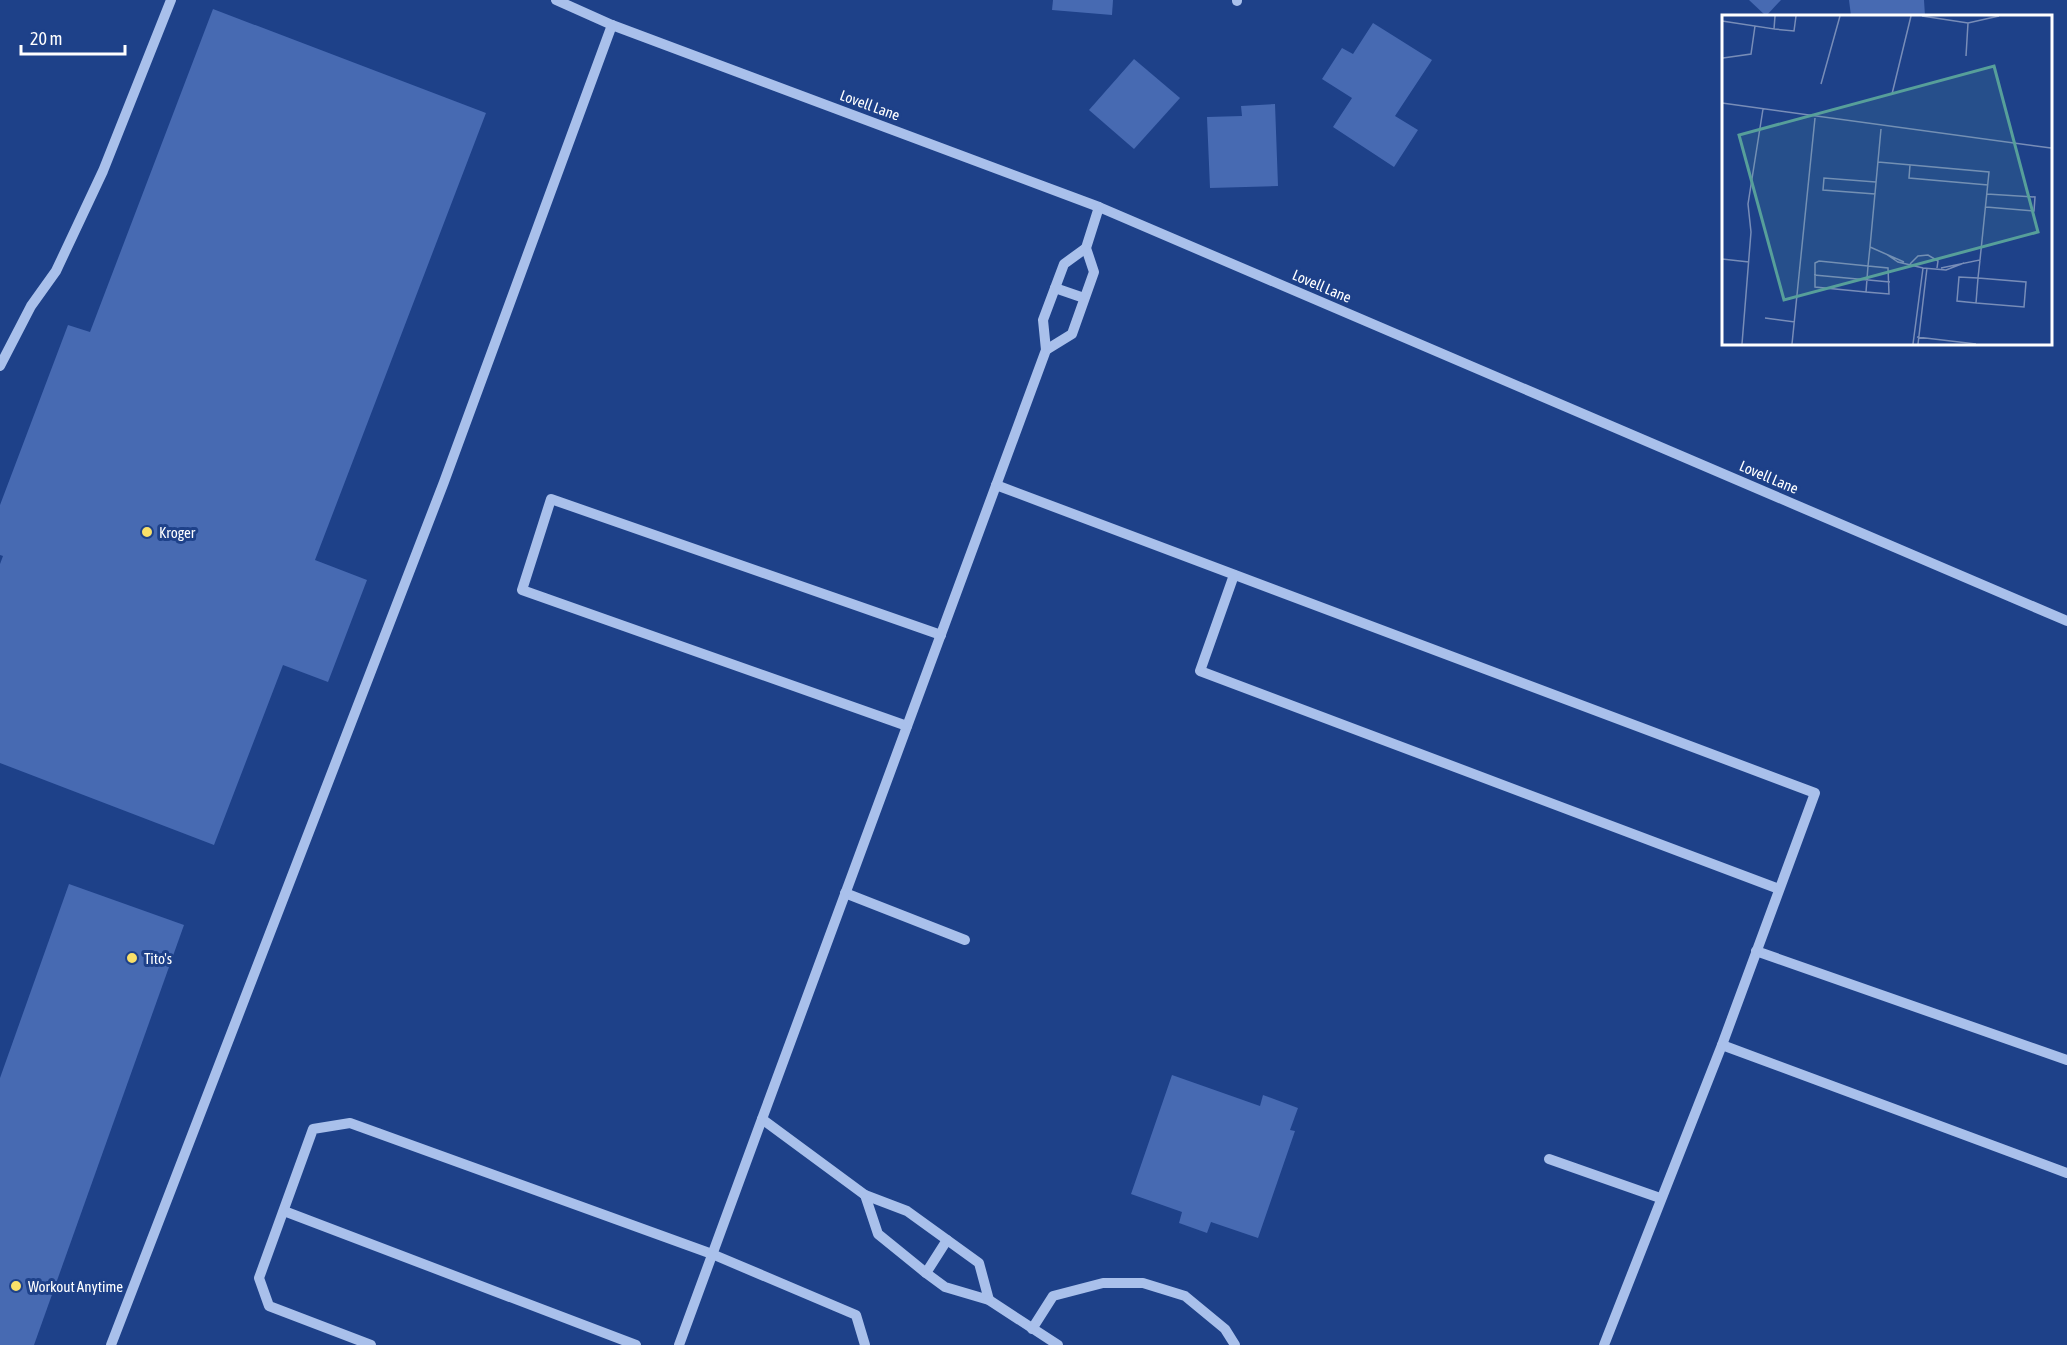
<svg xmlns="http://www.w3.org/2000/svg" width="2067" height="1345" font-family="'Asap Condensed',sans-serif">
	<rect width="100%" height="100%" fill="#1e4189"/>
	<g fill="#476ab2">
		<polygon points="1053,0 1113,0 1112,15 1052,10"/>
		<polygon points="1749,0 1781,0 1766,16"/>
		<polygon points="1849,0 1924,0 1925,16 1851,16"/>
		<polygon points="213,9 486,113 315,560 367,580 328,682 283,665 214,845 0,763 0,564 3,556 0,555 0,505 68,325 90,332"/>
		<polygon points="1373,23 1432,60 1395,116 1418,130 1394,167 1333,127 1352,98 1322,79 1342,48 1353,54"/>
		<polygon points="1134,59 1180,98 1134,149 1089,110"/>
		<polygon points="1275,104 1278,186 1210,188 1207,117 1242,116 1241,106"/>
		<polygon points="69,884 184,925 34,1345 0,1345 0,1078"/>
		<polygon points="1172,1075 1260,1106 1263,1095 1298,1108 1290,1130 1295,1131 1258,1238 1211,1222 1207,1233 1179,1223 1182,1212 1131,1194"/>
	</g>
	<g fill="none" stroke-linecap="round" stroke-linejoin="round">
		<g stroke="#a9c0eb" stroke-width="10">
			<polyline points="556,0 612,25 1099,207 2067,621"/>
			<polyline points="1237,1 1237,0"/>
			<polyline points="1055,288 1084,298"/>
			<polyline points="1046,350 1072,334 1094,272 1086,248 1099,207"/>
			<polyline points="0,366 31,306 56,271 103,171 171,0"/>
			<polyline points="996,485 1815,793 1722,1045 1604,1345"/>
			<polyline points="1234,575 1200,671 1779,889"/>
			<polyline points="907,726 522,590 551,499 941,635"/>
			<polyline points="845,893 965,940"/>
			<polyline points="1756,951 2067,1060"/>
			<polyline points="1722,1045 2067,1173"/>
			<polyline points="1549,1159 1660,1198"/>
			<polyline points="865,1195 878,1234 926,1273 945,1287 989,1300 1058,1345"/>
			<polyline points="284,1211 636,1345"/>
			<polyline points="926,1273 947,1240"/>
			<polyline points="989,1300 979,1263 907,1211 865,1195 762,1119 1046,350 1043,320 1064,264 1086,248"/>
			<polyline points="1032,1329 1053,1296 1103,1283 1143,1283 1185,1296 1225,1329 1235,1345"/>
			<polyline points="111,1345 444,482 612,25"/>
			<polyline points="371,1345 269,1306 259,1278 313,1129 350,1123 712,1254 856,1315 865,1345"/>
			<polyline points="679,1345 762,1119"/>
		</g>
	</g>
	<g fill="#fae069" stroke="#1e4189" stroke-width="2">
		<circle cx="147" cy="532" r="6"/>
		<circle cx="132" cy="958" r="6"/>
		<circle cx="16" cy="1286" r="6"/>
	</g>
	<g text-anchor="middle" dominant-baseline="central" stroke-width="6" stroke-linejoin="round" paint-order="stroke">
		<g font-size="15" fill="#fff" stroke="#1e4189">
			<text transform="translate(870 105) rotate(20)">Lovell Lane</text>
			<text transform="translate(1322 286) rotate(23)">Lovell Lane</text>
			<text transform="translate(1769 477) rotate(23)">Lovell Lane</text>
		</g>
		<g font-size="15" fill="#fff" stroke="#1e4189" text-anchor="start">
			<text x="159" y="532">Kroger</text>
			<text x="144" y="958">Tito's</text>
			<text x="28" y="1286">Workout Anytime</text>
		</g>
	</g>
	<g transform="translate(1722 15)">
		<rect width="330" height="330" fill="#1e4189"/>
		<path fill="none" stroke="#788db8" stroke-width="1.5" d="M200,1L246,8L277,1M0,6L52,14L53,1M52,14L72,16L74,1M244,41L246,8M1,43L29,39L33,11M99,69L118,1M170,79L189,1M0,88L329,133M159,114L148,232L182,247M156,147L267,157L258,245L219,253M188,150L187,163L266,170M153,179L101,175L102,163L154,167M264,192L312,196L313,182L265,179M164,239L176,247L201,253L224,255L242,248M0,244L27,247M188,249L196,241L206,240L216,246L215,253M92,260L168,267M144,277L93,272V248L97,246L146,251L166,253L167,279L144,277L146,251L148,232M254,288L302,292L304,267L256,263L237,262L235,286L254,288L256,263L258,245M43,303L73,307M195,322L254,329M20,329L29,217L26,189L41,94M70,329L93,103M191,329L201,253M196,329L205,253"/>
		<path fill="#579f9a" fill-opacity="0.15" stroke="#579f9a" stroke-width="3" d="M272,51L316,217L62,285L17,120Z"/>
		<rect width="330" height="330" fill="none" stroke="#fff" stroke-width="3"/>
	</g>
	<path d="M21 45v9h104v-9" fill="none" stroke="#ffffff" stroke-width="3"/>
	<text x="30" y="45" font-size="18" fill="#ffffff" stroke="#1e4189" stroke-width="4.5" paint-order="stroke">20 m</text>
</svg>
